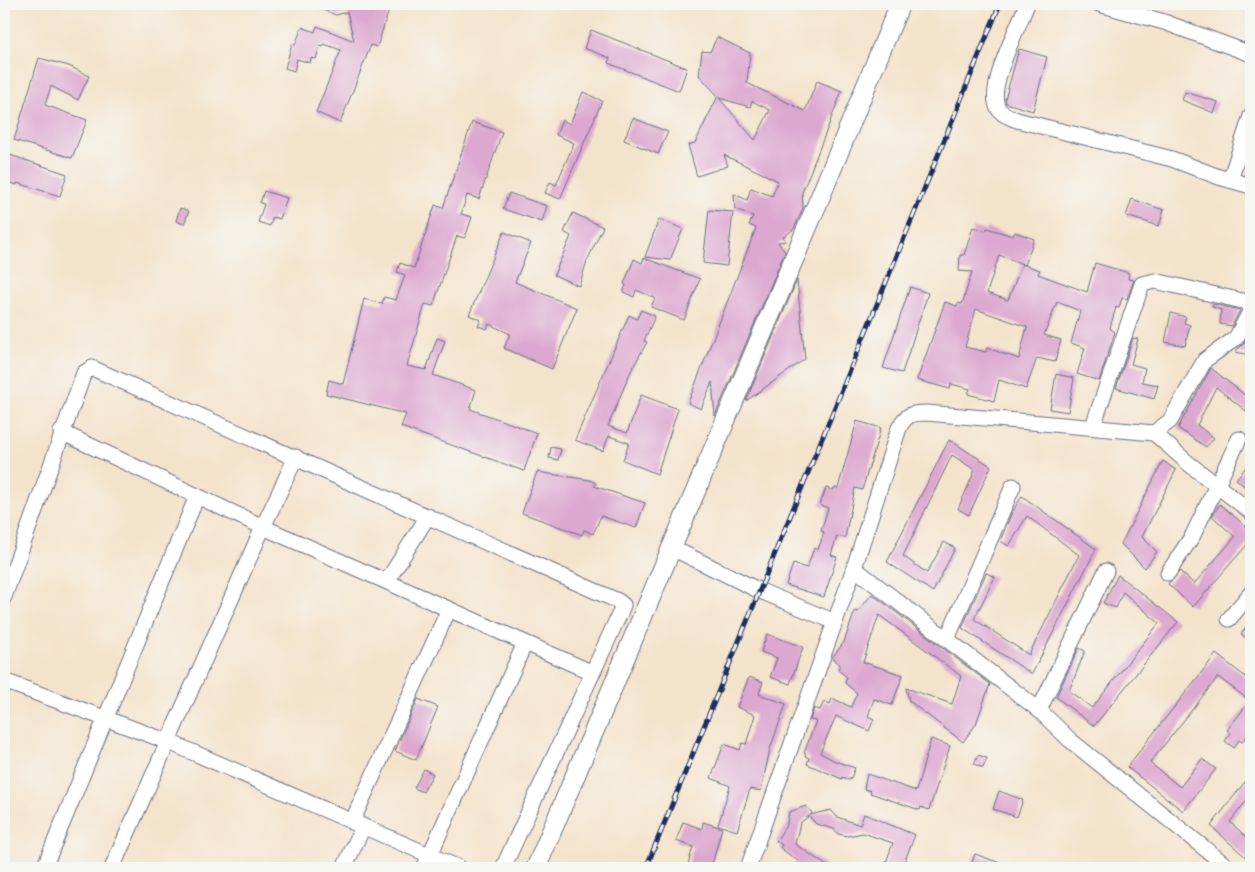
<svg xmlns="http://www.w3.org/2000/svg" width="1255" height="872" font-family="Dekko,sans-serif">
	<rect width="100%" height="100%" fill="#f6f6f2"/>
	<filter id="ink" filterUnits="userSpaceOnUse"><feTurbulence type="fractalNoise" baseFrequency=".02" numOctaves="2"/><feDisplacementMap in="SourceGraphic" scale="10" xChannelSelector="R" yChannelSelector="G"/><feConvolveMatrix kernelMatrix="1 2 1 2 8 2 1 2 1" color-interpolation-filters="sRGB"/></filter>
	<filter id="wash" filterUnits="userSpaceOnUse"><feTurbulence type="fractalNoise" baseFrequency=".0096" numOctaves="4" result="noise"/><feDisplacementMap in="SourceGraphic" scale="20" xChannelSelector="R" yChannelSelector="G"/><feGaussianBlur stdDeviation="1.12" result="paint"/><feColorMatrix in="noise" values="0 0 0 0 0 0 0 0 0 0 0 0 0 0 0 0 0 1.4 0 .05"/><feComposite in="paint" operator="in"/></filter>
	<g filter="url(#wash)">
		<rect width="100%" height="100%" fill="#f4e3cb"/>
		<g id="blocks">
			<g fill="#dca7d0" fill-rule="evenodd">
				<polygon points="307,4 391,4 377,47 371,45 340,123 316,112 341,50 324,44 323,47 320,46 316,59 311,58 310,63 297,59 294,71 285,68 292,44 295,45 302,27 315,32 317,26 354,41 347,12 336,15"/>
				<polygon points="591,30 687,68 679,91 608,63 610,58 584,48"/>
				<path d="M717,37L750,53L747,83L805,111L817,81L842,91L802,193L803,208L794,229L783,237L786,241L778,242L785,252L715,416L712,382L701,409L688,403L756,228L749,225L753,216L735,209L734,194L747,200L751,188L772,196L778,181L724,155L728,166L697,176L688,145L695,143L718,96L699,75L702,51L710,52ZM719,98L750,107L752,101L770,110L755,140Z"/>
				<polygon points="1019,49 1047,57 1033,111 1006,103 1005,99"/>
				<polygon points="39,58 69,66 89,76 78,100 51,86 45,105 87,120 72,158 14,140"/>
				<polygon points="583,92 602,101 560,199 545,193 550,182 556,185 574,143 556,135 562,120 570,124"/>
				<polygon points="1185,92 1218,102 1214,113 1182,100"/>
				<polygon points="633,118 668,132 658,154 624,140"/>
				<polygon points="472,122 502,132 479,199 467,195 461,214 472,217 465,238 457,236 433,306 425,304 407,366 426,370 437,338 445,341 433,375 476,390 470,409 537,433 524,471 401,427 406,414 326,394 329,380 343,384 364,299 382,304 384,297 396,300 405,275 397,272 400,263 414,268 435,205 443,208"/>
				<polygon points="10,155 67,174 60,196 17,183 17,185 4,181"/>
				<polygon points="264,191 287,198 280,219 273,217 270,226 258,222 264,204 260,203"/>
				<polygon points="509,193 547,206 542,222 503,209"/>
				<polygon points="1132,199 1164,210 1159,226 1126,216"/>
				<polygon points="180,208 189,211 184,224 176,221"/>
				<polygon points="709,210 733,212 727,266 703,263"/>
				<polygon points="573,213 603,227 587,261 579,286 554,275 571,236 564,232"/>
				<polygon points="659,219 683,229 670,260 645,257"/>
				<path d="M973,227L986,231L987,228L1013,236L1015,232L1034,239L1025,265L999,255L987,293L1008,300L1022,264L1040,270L1038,274L1087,292L1095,263L1129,273L1128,279L1134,280L1127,299L1122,298L1119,308L1116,307L1110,328L1115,332L1099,381L1077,374L1085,348L1071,343L1080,311L1057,302L1044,335L1061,340L1055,362L1037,358L1026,389L999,380L994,401L968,394L970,389L951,384L950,389L917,380L945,302L957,306L958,303L962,304L972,272L959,271L960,255H964ZM976,309L1027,327L1019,359L987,348L986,352L965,347Z"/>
				<polygon points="504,232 531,243 515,282 577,308 552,369 504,348 510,334 489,324 487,329 478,326 481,320 469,315"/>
				<polygon points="644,258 700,279 684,320 651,307 655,298 636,290 634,297 623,292 626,285 624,284 634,259 642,263"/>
				<polygon points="797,280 805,359 746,401"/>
				<polygon points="910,287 928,293 902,373 883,368"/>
				<polygon points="1213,304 1240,310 1232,326 1220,324 1221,310 1212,307"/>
				<polygon points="641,310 655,316 644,341 647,342 630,373 608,426 627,433 641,395 678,409 657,474 623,460 629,443 609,436 603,451 575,440 629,315 637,319"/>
				<polygon points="1171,313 1186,317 1184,323 1190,325 1185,346 1165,342"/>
				<polygon points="1251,329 1251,355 1235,352 1244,343"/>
				<polygon points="1133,338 1138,339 1131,364 1145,368 1142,382 1158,385 1154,399 1116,388"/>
				<polygon points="1211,368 1251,400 1251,415 1216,387 1197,425 1214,438 1206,447 1178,428"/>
				<polygon points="1056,374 1074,378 1068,412 1050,409"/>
				<polygon points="857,421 881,428 862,490 855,488 845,538 837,536 831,555 837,557 824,597 786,585 793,564 807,568 814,548 818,550 824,532 821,531 828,508 820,505 826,488 833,490 834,488 838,488"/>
				<polygon points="949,440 991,466 969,515 958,509 975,470 952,455 903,556 927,573 944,542 955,548 933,592 887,562"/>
				<polygon points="551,447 561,449 558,460 549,458"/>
				<polygon points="1163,461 1176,470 1142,537 1157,552 1145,568 1121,544"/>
				<polygon points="1246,467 1251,471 1251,492 1236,479"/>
				<polygon points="537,472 590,480 596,483 594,486 645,503 636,528 601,516 593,534 584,530 582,535 522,513"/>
				<polygon points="1022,496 1096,549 1032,674 962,628 986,573 995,577 974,619 1029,655 1079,555 1027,516 1009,546 1000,541 1012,512"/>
				<polygon points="1220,504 1251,531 1251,540 1193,607 1168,584 1180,571 1194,584 1235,537 1212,516"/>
				<polygon points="1118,575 1178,622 1094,726 1056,697 1079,648 1085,651 1069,691 1092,708 1159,623 1123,592 1116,608 1103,603"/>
				<polygon points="872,594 990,684 976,724 963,742 909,701 906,688 952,704 961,676 879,615 863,662 903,675 892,705 874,699 868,716 874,719 869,731 836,716 820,753 835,761 855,768 850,780 842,777 842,779 807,764 809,758 805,756 806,754 804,753 816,721 810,720 814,708 820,710 824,701 830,704 832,698 851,707 857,693 845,683 847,677 838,670 840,664 832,658 844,642 855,611 858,612"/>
				<polygon points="1251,621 1251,642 1241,634"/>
				<polygon points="767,634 803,647 790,684 770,677 777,658 761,652"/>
				<polygon points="1216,654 1251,681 1251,731 1242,742 1239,740 1234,748 1225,741 1231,733 1227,730 1250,701 1218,677 1150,763 1180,787 1202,759 1216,769 1183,811 1127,767"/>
				<polygon points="749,677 763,682 759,694 786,704 770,749 761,791 750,789 737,831 718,825 730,786 711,778 724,744 740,750 742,743 746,744 755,715 737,707"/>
				<polygon points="418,699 438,707 416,760 395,751"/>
				<polygon points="931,739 950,746 929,810 921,807 920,810 870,793 871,791 864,789 867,774 916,791"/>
				<polygon points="978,755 987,758 983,768 974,764"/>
				<polygon points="424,769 433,774 423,792 414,788"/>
				<polygon points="1251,774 1251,795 1230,822 1251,841 1251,862 1211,826"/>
				<polygon points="999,791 1023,800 1017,817 993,809"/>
				<polygon points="806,806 812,813 810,815 831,810 837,817 860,825 864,814 915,835 902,868 884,868 893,843 863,833 848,836 838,834 834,829 816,824 809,816 800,823 795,844 830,868 800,868 795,865 798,861 780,848 782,845 776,841 787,824 789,812"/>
				<polygon points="683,822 702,829 703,822 722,828 711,868 687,868 693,847 676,841"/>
				<polygon points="975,854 1011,867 1011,868 970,868"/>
			</g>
		</g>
	</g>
	<g filter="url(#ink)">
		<use href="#blocks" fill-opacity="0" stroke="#676e84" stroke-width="1"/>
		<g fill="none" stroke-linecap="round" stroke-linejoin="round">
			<g stroke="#676e84" stroke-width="17">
				<g id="minor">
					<path d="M1027,4C1019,26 986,88 998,108C1002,115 1010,117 1017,120L1172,159L1219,177L1251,186"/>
					<polyline points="1099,4 1164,22 1251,54"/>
					<polyline points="1230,180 1251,116"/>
					<polyline points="1093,426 1142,284 1155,281 1251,303"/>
					<polyline points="61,432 263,527 591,672"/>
					<polyline points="1154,433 1188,463 1251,512"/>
					<polyline points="672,548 758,590 835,622"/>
					<polyline points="854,568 1039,710 1070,740 1229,868"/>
					<polyline points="1168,573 1193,535 1239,439"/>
					<polyline points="387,581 428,516"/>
					<polyline points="4,597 84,373 92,368 618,601 623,605 620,613 503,868"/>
					<polyline points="1229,619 1251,593"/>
					<polyline points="947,639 1013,486"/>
					<polyline points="4,681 169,742 459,868"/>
					<polyline points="1039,710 1106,571"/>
					<polyline points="352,822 449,609"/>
					<polyline points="44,868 197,496"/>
					<polyline points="112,868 263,527 296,457"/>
					<polyline points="344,868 363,827"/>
					<polyline points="424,868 525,643"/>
					<path d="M748,868L854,568L899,428C906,414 912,413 927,413L1154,433L1170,421L1205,360L1236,338L1251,310"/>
				</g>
			</g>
			<g stroke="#676e84" stroke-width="21">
				<polyline id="major" points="536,868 821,195 900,4"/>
			</g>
			<use href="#minor" stroke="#fff" stroke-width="15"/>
			<use href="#major" stroke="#fff" stroke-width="19"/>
			<g stroke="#1b2f5e" stroke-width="5">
				<polyline id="rail" points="646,868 1000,4"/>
			</g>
			<use href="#rail" stroke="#f6f6f2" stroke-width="3" stroke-dasharray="9" stroke-linecap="butt"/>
		</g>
	</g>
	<rect width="1255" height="872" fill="none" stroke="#f6f6f2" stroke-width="20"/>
</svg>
